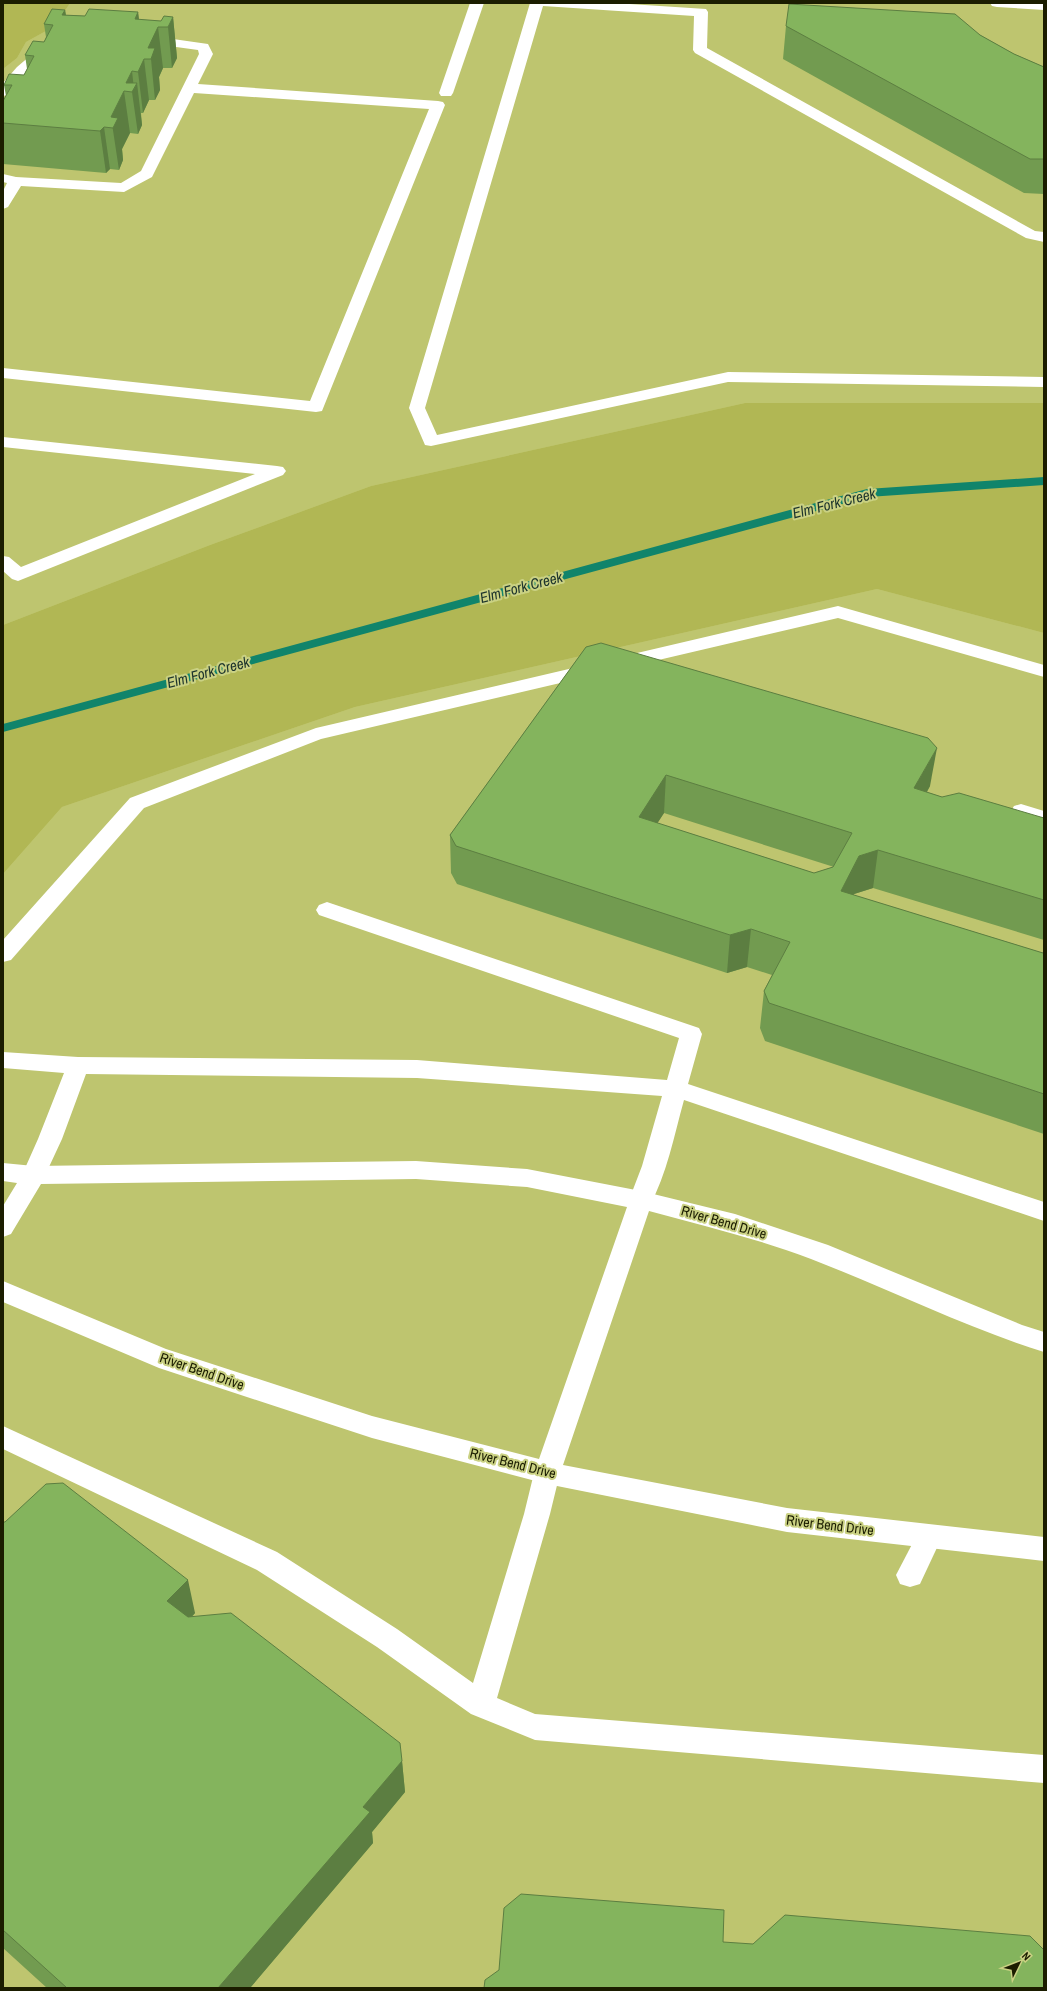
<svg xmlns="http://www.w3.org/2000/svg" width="1047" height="1991" font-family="'Archivo Narrow',sans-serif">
	<rect width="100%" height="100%" fill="#cad183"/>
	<g fill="#bec56f">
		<polygon points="70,3 1044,3 1044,403 745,403 371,486 210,545 3,625 3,69 17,58 26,42 55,26"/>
		<polygon points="877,589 1044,633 1044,1988 3,1988 3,874 62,807 355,707"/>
	</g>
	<g fill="#b1b754">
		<polygon points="3,3 70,3 55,26 26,42 17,58 3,69"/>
		<polygon points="745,403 1044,403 1044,633 877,589 355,707 62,807 3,874 3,625 210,545 371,486"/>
	</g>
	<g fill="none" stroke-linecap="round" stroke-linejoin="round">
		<polygon fill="#10846b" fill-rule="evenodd" points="1044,477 1044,485 868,497 3,732 3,724 867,489"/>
		<g fill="#fff" fill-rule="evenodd">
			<polygon points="470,3 484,3 453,93 451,96 441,96 439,93"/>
			<polygon points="530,3 614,3 706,9 708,12 707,48 1035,231 1044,232 1044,242 1026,238 695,53 693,50 694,16 543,6 425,408 437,435 728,372 1044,377 1044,387 728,382 431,446 425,445 409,408"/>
			<polygon points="990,3 1044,3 1044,10 997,7 992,6"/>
			<polygon points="145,35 208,44 213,54 198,84 438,101 443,102 445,105 322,411 316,412 3,378 3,368 310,401 429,109 194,93 152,177 124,192 21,186 8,207 3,209 3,191 7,183 3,182 3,174 16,177 121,183 141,171 199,54 198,50 140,42 138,39 140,36"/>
			<polygon points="49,43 54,44 56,47 54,50 27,73 8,95 3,96 3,83 17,67 44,44"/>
			<polygon points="3,437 277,466 283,467 286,471 283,475 18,581 12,579 3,571 3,556 9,557 21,567 255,474 3,447"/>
			<polygon points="838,606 1044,665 1044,677 838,618 321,739 144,808 11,960 3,962 3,940 130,798 316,728"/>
			<polygon points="1021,804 1044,811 1044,825 1014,816 1011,811 1014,806"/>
			<path d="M327,902L699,1028L702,1034L688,1084L1044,1202V1221L684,1100C674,1136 667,1174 649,1207L641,1209L633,1207L629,1200L642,1166L662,1096L417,1078L86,1074L62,1139L42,1182L34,1184L26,1182L22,1175L38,1139L64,1073L3,1068V1052L78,1057L417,1060L667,1080L679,1038L319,915L316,910L319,905Z"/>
			<polygon points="3,1426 277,1552 397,1629 473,1683 524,1514 534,1473 538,1465 547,1462 556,1465 560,1473 550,1514 497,1698 535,1714 1044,1755 1044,1783 535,1740 471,1714 377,1647 257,1570 3,1449"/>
			<polygon points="929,1525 938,1529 942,1537 920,1584 910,1587 900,1584 896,1575 920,1529"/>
		</g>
		<path fill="#fff" fill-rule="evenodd" d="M416,1161L527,1169L641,1191L735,1214L828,1245L1022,1325L1044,1332V1352C964,1327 889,1289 811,1259C759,1239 704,1226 649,1211L563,1465L787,1508L1044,1537V1561L787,1532L547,1484L372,1438L159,1368L3,1302V1281L166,1349L372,1416L539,1459L627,1207L527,1187L416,1179L41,1184L11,1234L3,1237V1206L17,1183L3,1181V1163L34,1166Z"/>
	</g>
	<g fill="#729b50" fill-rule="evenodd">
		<polygon points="65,10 66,15 85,16 138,12 139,20 161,21 173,17 177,58 172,68 163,68 159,77 160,90 155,100 149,100 143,113 141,113 142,125 138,134 130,133 122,149 123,160 119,170 110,169 106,173 3,164 3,101 6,96 4,85 24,75 27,69 25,55 44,42 46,37 44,24"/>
		<polygon points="786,26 980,35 1014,54 1044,67 1044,194 1024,193 783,59"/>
		<path d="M586,647L930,786L927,792L942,797L1044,818V940L873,888L854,894L853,895L1043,953L1044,951V1134L765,1041L760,1028L764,991L772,975L747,967L727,973L457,884L451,873L450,835ZM664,813L834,867H833L814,873L657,823Z"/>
		<polygon points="3,1522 5,1522 195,1613 192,1617 402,1761 405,1792 372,1832 373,1843 250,1988 47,1988 3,1948"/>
	</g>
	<g fill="#5c7e41">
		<polygon points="65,10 71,50 62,15"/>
		<polygon points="138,12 143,52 135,19"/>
		<polygon points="173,17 177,58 172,68 168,27"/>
		<polygon points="158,27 163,68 159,77 160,90 155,100 151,59 148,48"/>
		<polygon points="144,59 149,100 143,113 138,72"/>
		<polygon points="132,71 134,89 137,83 142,125 138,134 132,92 126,83"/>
		<polygon points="124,91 130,133 122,149 123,160 119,170 111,117"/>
		<polygon points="104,127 110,169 106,173 100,131"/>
		<polygon points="937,748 930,786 907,826 914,788"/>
		<polygon points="666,775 664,813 637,855 639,817"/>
		<polygon points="878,850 873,888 854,894 836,929 841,891 859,856"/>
		<polygon points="751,929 747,967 727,973 730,935"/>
		<polygon points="188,1580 195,1613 175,1634 167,1601"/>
		<polygon points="402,1761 405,1792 372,1832 373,1843 250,1988 218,1988 363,1807"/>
	</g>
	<g fill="#84b45d" stroke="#5c7e41" fill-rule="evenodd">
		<polygon points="789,4 955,14 980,35 1014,54 1044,67 1044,159 1030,159 786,26"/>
		<polygon points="52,9 65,10 62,15 85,16 89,9 138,12 135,19 161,21 164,16 173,17 168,27 158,27 148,48 155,48 151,59 144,59 138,72 132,71 126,83 137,83 132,92 124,91 111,117 118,118 113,128 104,127 100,131 3,123 3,101 12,85 4,85 9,74 24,75 34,56 25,55 33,41 44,42 53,25 44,24"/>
		<path d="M601,643L928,738L937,748L914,788L942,797L959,793L1044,818V900L878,850L859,856L841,891L1043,953L1044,951V1094L769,1003L764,991L790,942L751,929L730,935L456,846L450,835L586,647ZM666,775L852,833L833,867L814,873L639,817Z"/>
		<polygon points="63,1483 188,1580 167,1601 188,1617 231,1613 400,1743 402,1761 363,1807 370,1812 218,1988 67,1988 3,1930 3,1522 5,1522 46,1484"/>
		<polygon points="521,1894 724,1910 723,1942 753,1944 785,1915 1030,1936 1044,1950 1044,1988 484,1988 485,1980 499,1970 504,1908"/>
	</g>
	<g text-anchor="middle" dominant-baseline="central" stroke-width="4" stroke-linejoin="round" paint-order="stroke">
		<g font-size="14" fill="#1b1d00" stroke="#cad183">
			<text transform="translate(724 1222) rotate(16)">River Bend Drive</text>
			<text transform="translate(202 1371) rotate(19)">River Bend Drive</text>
			<text transform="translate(513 1463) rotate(14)">River Bend Drive</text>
			<text transform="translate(830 1525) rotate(7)">River Bend Drive</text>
		</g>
		<g font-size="15" font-style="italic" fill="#1c332c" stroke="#cad183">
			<text transform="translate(834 503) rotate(-14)">Elm Fork Creek</text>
			<text transform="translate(521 587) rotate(-15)">Elm Fork Creek</text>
			<text transform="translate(208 672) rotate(-15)">Elm Fork Creek</text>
		</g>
	</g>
	<rect width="1047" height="1991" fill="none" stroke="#1b1d00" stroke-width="8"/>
	<g transform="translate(1019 1963) rotate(47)" stroke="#cad183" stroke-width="3" paint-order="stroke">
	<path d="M0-3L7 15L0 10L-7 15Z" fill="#1b1d00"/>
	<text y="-6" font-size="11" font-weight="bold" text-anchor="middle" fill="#1b1d00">N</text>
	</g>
</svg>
